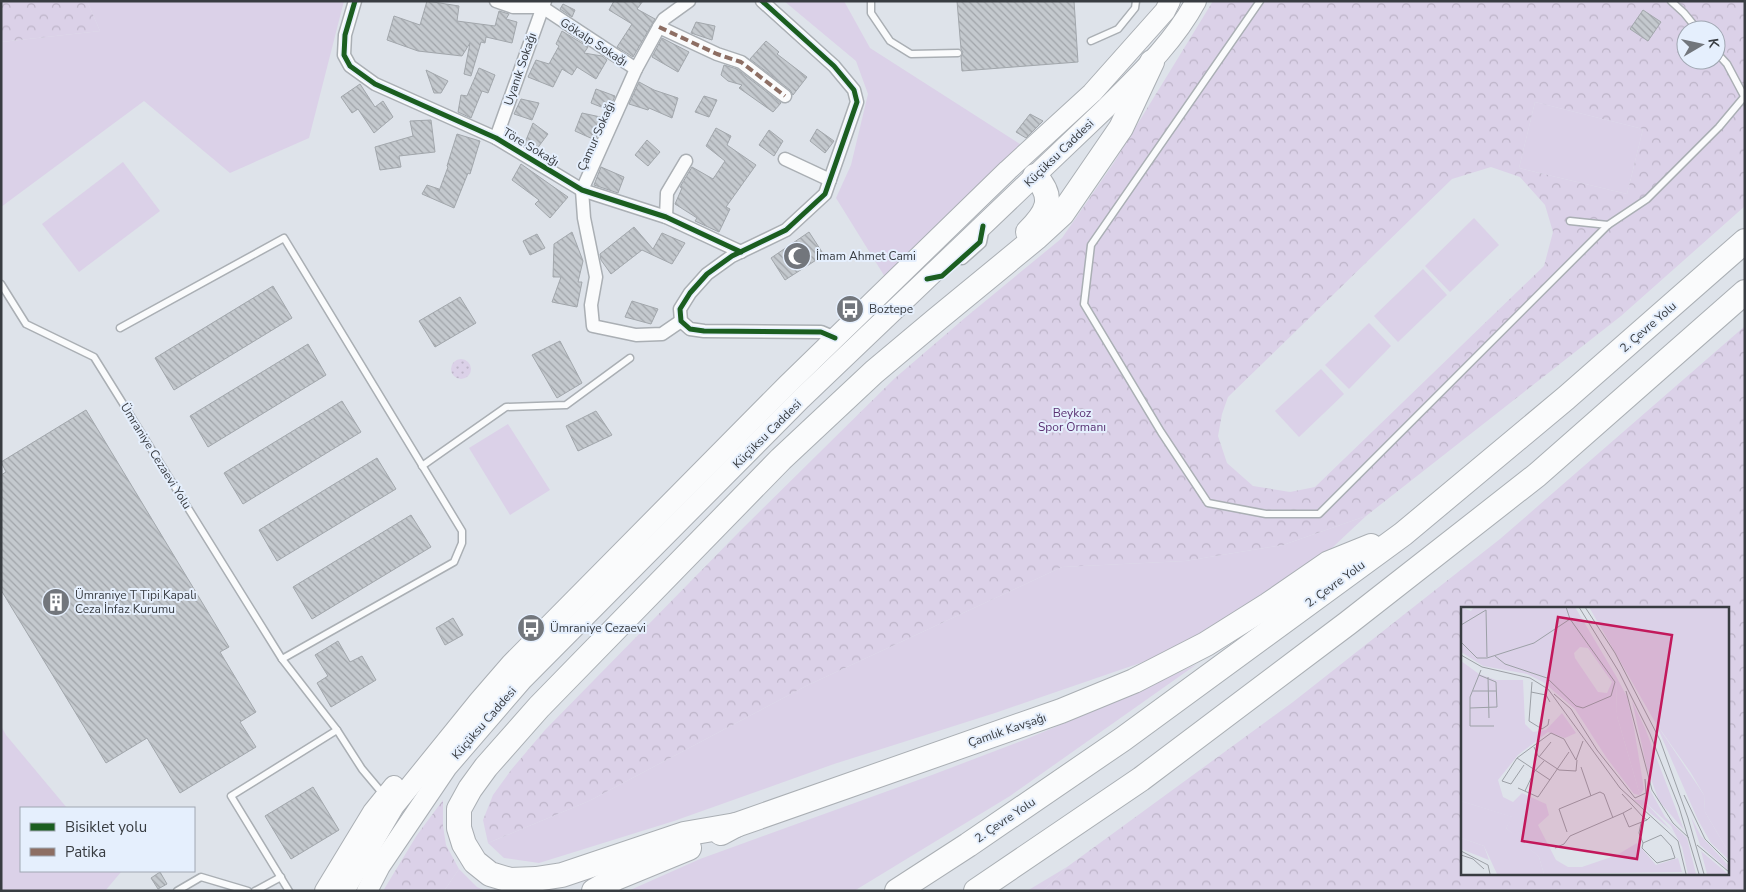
<svg xmlns="http://www.w3.org/2000/svg" width="1746" height="892" font-family="'Nunito Sans',sans-serif">
	<defs>
		<pattern id="forest-crowns" width="20" height="18" patternUnits="userSpaceOnUse" patternTransform="scale(1.25)"><rect width="20" height="18" fill="#dbd1e8"/><path d="M2 6a3 3 0 1 1 6 0M12 15a3 3 0 1 1 6 0" fill="none" stroke="#bdb4c8"/></pattern>
		<pattern id="park-dots" width="8" height="8" patternUnits="userSpaceOnUse" patternTransform="scale(1.25)"><rect width="8" height="8" fill="#dbd1e8"/><path d="M2 2h.1M6 6h.1" fill="none" stroke="#bdb4c8" stroke-width="1.8" stroke-linecap="round"/></pattern>
		<pattern id="building-back-hatch" width="6" height="6" patternUnits="userSpaceOnUse" patternTransform="scale(1.25)"><rect width="6" height="6" fill="#c4c9ce"/><path d="M-1 5l2 2M0 0l6 6M5-1l2 2" fill="none" stroke="#a0a4a9"/></pattern>
	</defs>
	<rect width="100%" height="100%" fill="#dee3ea"/>
	<g fill="#dbd1e8">
		<polygon points="87,1 344,1 309,138 230,173 144,101 1,207 1,42 100,31"/>
		<polygon points="784,1 844,1 870,48 1023,146 885,277 836,198 851,165 868,94 856,61"/>
		<polygon points="1535,102 1643,129 1627,194 1519,168"/>
		<polygon points="123,162 160,211 79,272 42,224"/>
		<polygon points="1474,218 1499,245 1450,292 1425,266"/>
		<polygon points="1423,269 1447,295 1398,342 1374,316"/>
		<polygon points="1369,323 1391,346 1349,389 1325,365"/>
		<polygon points="1321,369 1344,394 1299,437 1275,411"/>
		<polygon points="508,424 550,490 510,515 469,448"/>
		<polygon points="1366,516 1333,547 1223,621 1146,661 995,713 834,764 674,821 539,863 504,858 488,843 589,801 806,686 1062,567 1185,561 1283,545"/>
		<polygon points="1197,664 1010,796 854,891 628,891 700,859 932,775 1024,740 1122,699"/>
		<polygon points="1,726 6,735 67,808 21,808 21,871 120,871 121,872 105,891 1,891"/>
		<polygon points="1067,867 1043,891 1027,891"/>
		<polygon points="459,869 477,887 486,891 444,891"/>
	</g>
	<g fill="url(#forest-crowns)" fill-rule="evenodd">
		<polygon points="1,1 87,1 100,31 1,42"/>
		<path d="M1213,1H1745V206L1621,316L1366,516L1283,545L1185,561L1062,567L806,686L589,801L488,843L483,820L493,795L511,770L545,730L740,531L895,378L966,317L1062,238L1113,164ZM1686,30H1716V60H1686ZM1535,102L1643,129L1627,194L1519,168ZM1491,167L1520,177L1545,205L1553,232L1544,266L1315,487L1290,492L1253,486L1227,463L1218,436L1222,414L1228,397L1452,179Z"/>
		<path d="M1745,326V891H1043L1067,867L1293,702L1500,539ZM1462,608H1727V873H1462Z"/>
		<polygon points="443,800 443,826 446,845 459,869 444,891 383,891 417,835"/>
	</g>
	<circle fill="url(#park-dots)" cx="461" cy="369" r="10"/>
	<g fill="url(#building-back-hatch)" stroke="#a2a7ac">
		<polygon points="427,1 459,6 457,21 495,26 499,11 509,14 506,19 517,22 512,43 486,37 485,43 481,42 471,76 464,74 470,43 462,56 418,51 387,40 394,16 420,25"/>
		<polygon points="614,1 643,1 637,9 655,19 633,57 617,47 632,24 609,10"/>
		<polygon points="957,1 1074,1 1078,62 962,71 961,57 963,52 961,49"/>
		<polygon points="563,4 575,10 572,17 560,9"/>
		<polygon points="1643,10 1661,22 1648,41 1630,29"/>
		<polygon points="696,22 715,26 712,40 691,33"/>
		<polygon points="562,31 588,47 584,53 602,56 607,60 596,79 577,67 572,75 562,69 553,87 528,77 536,60 549,64 559,46 556,44"/>
		<polygon points="662,38 689,52 678,72 652,57"/>
		<polygon points="766,41 779,52 777,54 807,77 793,95 790,90 750,59"/>
		<polygon points="724,65 737,69 781,103 773,112 739,88 742,85 728,81 721,75"/>
		<polygon points="479,68 495,75 488,93 482,91 471,118 458,112 461,95 467,96"/>
		<polygon points="426,70 448,81 441,93 434,93"/>
		<polygon points="639,82 654,90 678,98 672,118 649,108 648,110 629,104"/>
		<polygon points="360,84 375,107 383,101 393,117 374,133 358,109 352,113 341,97"/>
		<polygon points="596,89 615,96 609,110 591,103"/>
		<polygon points="704,96 717,100 709,117 695,112"/>
		<polygon points="521,99 539,103 532,120 514,114"/>
		<polygon points="582,113 605,118 595,140 575,131"/>
		<polygon points="1030,114 1043,121 1026,138 1016,132"/>
		<polygon points="431,120 435,152 399,156 401,167 380,170 375,147 413,136 410,121"/>
		<polygon points="533,123 548,134 536,150 524,145"/>
		<polygon points="716,128 731,136 727,145 756,165 726,207 730,209 719,232 695,221 697,218 675,204 682,188 680,187 692,167 713,179 725,161 706,146"/>
		<polygon points="817,129 834,141 825,153 810,141"/>
		<polygon points="769,130 783,141 774,156 759,145"/>
		<polygon points="457,134 480,141 470,174 468,173 454,208 422,194 427,185 439,189 439,191 448,167 447,166"/>
		<polygon points="647,140 660,152 648,166 635,155"/>
		<polygon points="521,164 568,197 550,218 535,204 539,200 512,180"/>
		<polygon points="601,167 624,177 618,193 594,185"/>
		<polygon points="634,227 653,249 662,233 685,243 672,264 642,250 611,274 601,260 600,254"/>
		<polygon points="572,232 583,261 578,282 582,282 577,307 552,302 561,277 553,277 554,244"/>
		<polygon points="809,232 824,255 785,280 771,258"/>
		<polygon points="537,234 545,248 530,255 523,241"/>
		<polygon points="273,286 292,318 174,390 155,358"/>
		<polygon points="460,297 476,323 435,347 419,321"/>
		<polygon points="632,301 658,309 651,324 625,317"/>
		<polygon points="560,341 582,383 557,398 532,355"/>
		<polygon points="308,344 326,375 208,447 190,416"/>
		<polygon points="342,401 361,432 243,504 224,473"/>
		<polygon points="86,410 229,647 220,652 256,712 240,722 256,747 180,793 147,738 106,763 1,590 1,475 6,472 1,462"/>
		<polygon points="596,411 612,435 578,451 566,426"/>
		<polygon points="377,458 396,489 277,561 259,530"/>
		<polygon points="411,515 431,547 312,619 293,587"/>
		<polygon points="453,618 463,635 445,645 436,628"/>
		<polygon points="338,641 350,662 362,656 376,680 331,707 317,683 328,676 315,655"/>
		<polygon points="313,787 339,830 291,859 265,816"/>
		<polygon points="160,872 167,884 158,889 151,878"/>
	</g>
	<g fill="none" stroke-linecap="round" stroke-linejoin="round">
		<g stroke="#aaafb4" stroke-width="9">
			<g id="service">
				<polyline points="871,1 871,13 890,41 911,54 958,53"/>
				<polyline points="1260,1 1091,245 1084,304 1161,432 1208,503 1266,514 1319,514 1608,225 1647,199 1719,127 1745,96"/>
				<polyline points="1671,1 1684,13 1698,30"/>
				<polyline points="1091,41 1118,29 1135,8 1136,1"/>
				<polyline points="1716,52 1727,64 1744,96"/>
				<polyline points="1570,221 1608,225"/>
				<polyline points="1,284 26,324 94,357 282,659 337,730"/>
				<polyline points="120,328 284,238 462,531 462,543 454,562 282,659"/>
				<polyline points="422,466 506,407 566,405 630,358"/>
				<polyline points="177,891 201,877 248,891"/>
				<polyline points="255,891 281,877"/>
				<polyline points="289,891 231,796 337,730 362,769 383,794"/>
			</g>
		</g>
		<g stroke="#aaafb4" stroke-width="15">
			<g id="minor">
				<polyline points="355,1 345,35 344,55 350,66 375,84 496,138 582,190 666,217 741,252"/>
				<polyline points="496,1 513,7 542,7 636,69"/>
				<polyline points="762,1 834,66 854,90 857,102 825,194 786,230 732,256 707,274 690,293 680,309 681,321 690,329 704,331 821,332 835,338"/>
				<polyline points="659,27 717,54 741,62 785,96"/>
				<polyline points="496,138 545,1"/>
				<polyline points="785,159 830,180"/>
				<polyline points="666,217 667,193 686,161"/>
				<polyline points="962,258 980,242 983,227"/>
				<polyline points="681,321 662,334 636,335 593,326 591,305 596,277 584,218 582,190 636,69 659,27 664,19 689,1"/>
			</g>
		</g>
		<g stroke="#aaafb4" stroke-width="22">
			<g id="primary">
				<polyline points="325,891 373,812 394,786"/>
				<polyline points="344,891 394,806 479,701 511,664 787,385 1008,170 1092,93 1165,11 1170,1"/>
				<path d="M367,891L380,866L447,767L522,680L801,399L1107,107C1139,75 1174,42 1196,1"/>
			</g>
		</g>
		<g stroke="#aaafb4" stroke-width="26">
			<g id="motorway">
				<path d="M1028,232C1047,213 1056,198 1035,176"/>
				<polyline points="736,825 684,834 562,875 536,879 510,880 490,874 475,862 464,844 459,828 459,809 470,789 486,767 539,707 781,459 874,372 936,320 1037,237 1062,214 1121,128 1152,62"/>
				<polyline points="721,833 736,825 1061,711 1134,681 1206,644 1268,605 1329,563 1371,546"/>
				<polyline points="594,891 616,878 689,848"/>
				<polyline points="897,891 968,845 1123,739 1403,534 1566,398 1745,241"/>
				<polyline points="976,891 1141,779 1348,623 1537,475 1745,292"/>
			</g>
		</g>
		<use href="#service" stroke="#fafbfc" stroke-width="6"/>
		<use href="#minor" stroke="#fafbfc" stroke-width="12"/>
		<use href="#primary" stroke="#fafbfc" stroke-width="20"/>
		<use href="#motorway" stroke="#fafbfc" stroke-width="24"/>
		<polyline stroke="#8d6e63" stroke-width="4" stroke-dasharray="8 4" stroke-linecap="butt" points="659,27 717,54 741,62 785,96"/>
		<g stroke="#e5effd" stroke-width="8">
			<g id="cycleway">
				<polyline points="355,1 345,35 344,55 350,66 375,84 496,138 582,190 666,217 741,252"/>
				<polyline points="762,1 834,66 854,90 857,102 825,194 786,230 732,256 707,274 690,293 680,309 681,321 690,329 704,331 821,332 835,338"/>
				<polyline points="927,279 942,276 980,242 983,226"/>
			</g>
		</g>
		<use href="#cycleway" stroke="#1b5e20" stroke-width="5"/>
	</g>
	<defs>
		<g id="mosque-disc" transform="scale(1.4375)"><circle r="9.5" fill="#72767c" stroke="#e5effd"/><path d="M3.5-4.9A6 6 0 1 0 3.5 4.9A5 5 0 1 1 3.5-4.9Z" fill="#fff"/></g>
		<g id="bus-disc" transform="scale(1.4375)"><circle r="9.5" fill="#72767c" stroke="#e5effd"/><path d="M-5-6H5V4H4V6H2V4H-2V6H-4V4H-5ZM-3.5-4V0h7V-4ZM-3.5 1.2v1.5H-2V1.2ZM2 1.2v1.5H3.5V1.2Z" fill="#fff"/></g>
		<g id="building-disc" transform="scale(1.4375)"><circle r="9.5" fill="#72767c" stroke="#e5effd"/><path d="M-4-6H4V6H1V3H-1V6H-4ZM-2.5-4.3h1.7v1.8h-1.7ZM.8-4.3h1.7v1.8H.8ZM-2.5-1h1.7V.8h-1.7ZM.8-1h1.7V.8H.8Z" fill="#fff"/></g>
	</defs>
	<g fill-rule="evenodd">
		<use href="#mosque-disc" x="797" y="256"/>
		<use href="#bus-disc" x="850" y="309"/>
		<use href="#building-disc" x="56" y="602"/>
		<use href="#bus-disc" x="531" y="628"/>
	</g>
	<g text-anchor="middle" dominant-baseline="central" stroke-width="4" stroke-linejoin="round" paint-order="stroke">
		<g font-size="12" fill="#383c41" stroke="#e5effd">
			<text transform="translate(594 42) rotate(33)">Gökalp Sokağı</text>
			<text transform="translate(520 69) rotate(-71)">Uyanık Sokağı</text>
			<text transform="translate(596 136) rotate(-66)">Çamur Sokağı</text>
			<text transform="translate(531 147) rotate(31)">Töre Sokağı</text>
			<text transform="translate(1059 153) rotate(-44)">Küçüksu Caddesi</text>
			<text transform="translate(1648 327) rotate(-41)">2. Çevre Yolu</text>
			<text transform="translate(767 434) rotate(-45)">Küçüksu Caddesi</text>
			<text transform="translate(156 456) rotate(58)">Ümraniye Cezaevi Yolu</text>
			<text transform="translate(1335 584) rotate(-36)">2. Çevre Yolu</text>
			<text transform="translate(484 723) rotate(-49)">Küçüksu Caddesi</text>
			<text transform="translate(1007 730) rotate(-19)">Çamlık Kavşağı</text>
			<text transform="translate(1005 820) rotate(-34)">2. Çevre Yolu</text>
		</g>
		<g font-size="12" fill="#383c41" stroke="#e5effd" text-anchor="start">
			<text x="816" y="256">İmam Ahmet Cami</text>
			<text x="869" y="309">Boztepe</text>
			<text x="75" y="595">Ümraniye T Tipi Kapalı<tspan x="75" dy="14">Ceza İnfaz Kurumu</tspan></text>
			<text x="550" y="628">Ümraniye Cezaevi</text>
		</g>
		<g font-size="12" fill="#5a3172" stroke="#e5effd">
			<text x="1072" y="413">Beykoz<tspan x="1072" dy="14">Spor Ormanı</tspan></text>
		</g>
	</g>
	<g transform="translate(1461 607)">
		<rect width="268" height="268" fill="#dee3ea"/>
		<path d="M111,26L119,29L114,43L106,39ZM0,54L18,67L35,73H62L64,117L72,125L85,123L101,106L115,126L104,131L87,125L57,148L37,173L42,190L52,195L61,186L85,197L88,208L77,218L95,253L107,260H121L156,248L176,236L195,258L217,251L221,265L83,267L78,250L45,221L51,210L0,194ZM155,69L166,90L173,121L183,182L179,188L156,109ZM171,94L184,121L223,223L198,194L186,161ZM194,115L243,188L244,205L267,244V252L250,236L237,213ZM188,181L204,210L226,231L235,267H227L221,240L210,219L182,193ZM230,210L240,229L267,258V263L239,238ZM0,231L23,239L28,253L0,242ZM240,244L267,267H246Z" fill="#dbd1e8"/>
		<path d="M0,0L10,4L13,0H114L155,69L156,109L179,188L173,187L145,150L114,102L82,75L66,67L22,59L0,45ZM119,40L127,41L151,75L146,86L137,85L114,51L113,46ZM128,0H267V244L244,205L243,188L230,166L194,115ZM173,193H182L216,229L209,222ZM0,194L52,210L45,221L51,226L67,222V240L78,250L83,267H36L23,239L0,231Z" fill="#dbd1e8" fill-rule="evenodd"/>
		<path fill="none" stroke="#9ca0a6" stroke-width="1" d="M118,0L158,65L189,127L218,200L238,267M124,0L154,46L199,133L227,211L243,267M0,18L25,3L26,50M0,35L16,51H26L73,36L109,12M0,48L21,60L69,71L87,82L159,181L217,234L225,267M34,49L44,57L86,71L115,99L122,101L150,89L154,75L109,12L105,0M20,63L9,90V119H33M27,70L28,111M71,75L68,114L81,122L87,118L88,112M12,84H35M165,84L191,183L212,216L228,231M70,85L85,88L89,95M93,87L110,102L136,143L174,191L185,186L184,172M9,101L36,100L35,75L18,68M73,140L77,149L98,163L115,164L116,153M78,150L90,135M56,151L89,173M63,158L50,177L41,174L56,151L90,126L103,132L115,153L122,134M120,160L130,189M57,181L77,190L108,145M64,184L73,165L83,154M161,187L182,210L186,213L189,210M223,188L244,232L268,256M171,201L162,206L168,220L186,213M180,216L178,226L182,236L200,228L210,239L214,251L196,256L181,241L182,236M106,225L98,202L139,185L143,187L152,211M236,238L268,265M94,241L103,237L109,229L162,206M0,244L27,258L29,267M0,248L12,252L23,262"/>
		<path fill="#c2185b" fill-opacity="0.15" stroke="#c2185b" stroke-width="2.5" d="M97,10L211,28L176,252L61,234Z"/>
		<rect width="268" height="268" fill="none" stroke="#383c41" stroke-width="2.5"/>
	</g>
	<rect width="1746" height="892" fill="none" stroke="#383c41" stroke-width="5"/>
	<rect x="20" y="807" width="175" height="65" fill="#e5effd" stroke="#a0a7b2"/>
	<rect x="30" y="823" width="25" height="8" fill="#1b5e20" stroke="#a0a7b2"/>
	<text x="65" y="832" font-size="15" fill="#383c41">Bisiklet yolu</text>
	<rect x="30" y="848" width="25" height="8" fill="#8d6e63" stroke="#a0a7b2"/>
	<text x="65" y="857" font-size="15" fill="#383c41">Patika</text>
	<g transform="translate(1701 45) rotate(81)"><circle r="24" fill="#e5effd" stroke="#a0a7b2"/>
	<path d="M0-4L9 19L0 12L-9 19Z" fill="#72767c"/>
	<text y="-8" font-size="14" font-weight="bold" text-anchor="middle" fill="#383c41">K</text>
	</g>
</svg>
